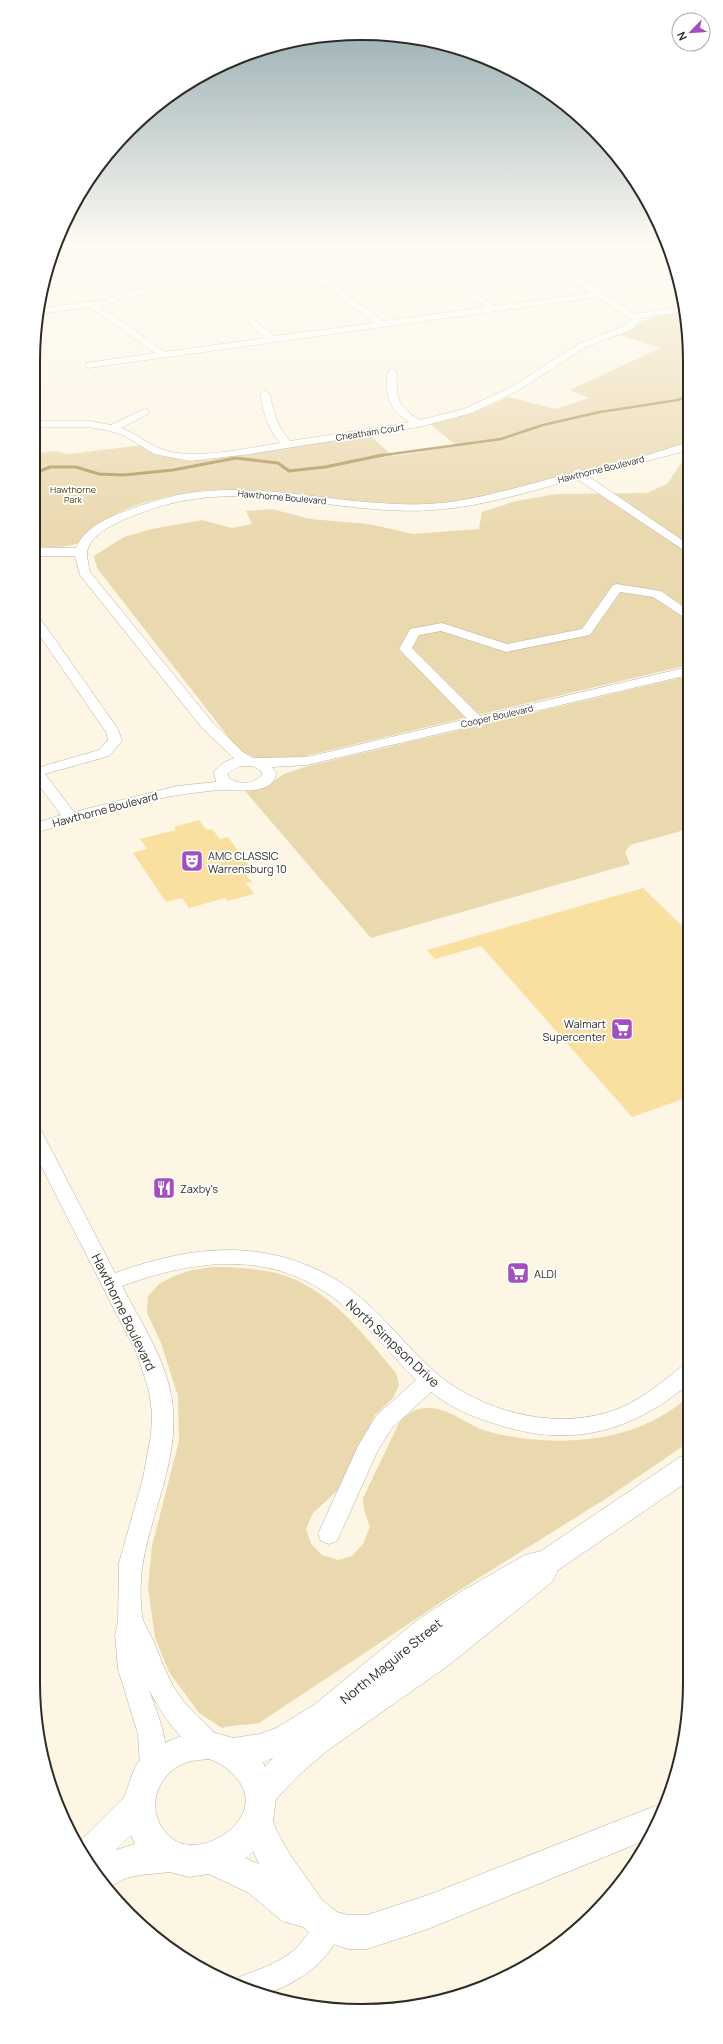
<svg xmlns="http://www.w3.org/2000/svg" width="723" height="2044" font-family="Manrope,sans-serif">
	<rect width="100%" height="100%" fill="#fdf6e5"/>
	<g fill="#ead8ae">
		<path d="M685,313L687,318V445L664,453C619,464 573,475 527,486C491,495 455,506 418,506C344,508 270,482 196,492C166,496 132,503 106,520C98,526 91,537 82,542C68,548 48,547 33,547V454L54,451L69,454L143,445L192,460H207L369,435L393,456L457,446L430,424L489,406L508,397L555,409L589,398L570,390L660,348L620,335L634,329L641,322L658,316Z"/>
		<path d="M687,460L688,665L293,759C267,760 260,763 237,748L97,568L94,556L124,537L152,529L202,520L232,528L252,524L246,511L272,509L310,519L369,524L413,534L479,529L482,512L516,501L556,494L647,493L667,484L682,462Z"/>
		<polygon points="688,676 688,829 630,845 625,852 630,864 371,938 245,791 266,786 284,774 308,766"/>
		<path d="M212,1267C233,1267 255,1268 276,1273C328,1286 363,1334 396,1373L399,1385L393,1398L375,1415L338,1490L313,1513L306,1529L311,1544L322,1555L338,1560L352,1556L363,1544L370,1527L364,1509L363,1498L399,1423C408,1412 417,1407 430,1408C451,1409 467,1425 486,1431C499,1435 514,1437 528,1439C586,1445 645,1436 689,1396V1442L610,1496L455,1593L259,1723C246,1726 234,1724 222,1728L199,1713L169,1672L155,1638L148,1587L152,1546L179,1441L178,1396L161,1343L147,1313L148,1296L159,1284L174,1276L192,1270Z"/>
	</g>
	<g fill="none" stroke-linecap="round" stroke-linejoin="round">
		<polyline stroke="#af965a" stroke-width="2.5" points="377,456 501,439 543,425 600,412 678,400 687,396"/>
		<polyline stroke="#af965a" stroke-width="3" points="33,474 50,467 76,467 99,474 124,475 173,470 236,458 278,463 289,471 325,467 383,455"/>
	</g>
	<g fill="#f9dfa0">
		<polygon points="199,820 206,830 212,829 220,839 228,837 252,869 244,872 252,882 246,883 254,894 227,901 225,898 189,908 182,898 166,902 133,853 147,849 140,839 176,830 174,827"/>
		<polygon points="643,888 681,925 688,922 689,1097 632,1117 481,946 435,959 427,950"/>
	</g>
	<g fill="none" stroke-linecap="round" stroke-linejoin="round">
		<g stroke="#b6b0a0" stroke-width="1">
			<g id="minor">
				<polygon points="54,249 65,249 53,254"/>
				<path d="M277,249H291L270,257L329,280L383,321L486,307L415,258V254L418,253L496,306L591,293L526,249H536L636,314L684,306L685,311L639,319L640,321L633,329L586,347L519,390L472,413L419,427L250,454L190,461L154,454L125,436L110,431L89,427H33V421H89L111,425L144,409L148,410L149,412L148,414L121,428C136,433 147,444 161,449C192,461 248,448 280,443C268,429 263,412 260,394L265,391L270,394C273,412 278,428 290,441L395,425L409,422C395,413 387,403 387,386C387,380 386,375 389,370L392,369L397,372C396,398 397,406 420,420L464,409L513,386L580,343L627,325L630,321V318L597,297L89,368L86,367V363L155,353L90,307L39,314L40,308L102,300ZM262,259L323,284L374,323L274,336L251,317L246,320L265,338L165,352L100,306Z"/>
				<path d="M687,443V449L678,453L588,476L688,544V553L577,479C530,491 482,507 433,510C355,516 271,487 195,499C171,502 150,509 128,518C114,524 88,535 87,554C87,559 89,566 90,572L213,723L243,752L253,758L307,757L467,719L399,649L410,629L442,623L507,644L582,629L613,585L617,584L661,591L688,610V620L653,597L620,592L590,635L506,652L441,631L419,635L412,648L480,716L688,667V675L307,765L272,767L276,772C276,793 244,791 231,790C222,789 210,791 201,792C160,796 113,809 74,821C60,825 47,830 33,833V824L61,815L33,777V763L40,767L99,750L108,740L106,732L33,626V613L37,614L118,729L122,741L109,756L45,774L74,812L177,786L216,782L214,772C219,765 226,761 234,758L203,729L80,575L75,556H33V548H76C84,529 104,519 123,512C147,503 171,495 196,492C282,482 366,513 451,502C488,496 524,486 560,476C588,469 616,464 644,456C659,452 673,446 687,443ZM240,766H253L261,771L262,775C253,785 239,785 229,778L228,773Z"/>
				<path d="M33,1126L39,1128L42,1132L115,1273C185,1248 251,1238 320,1271C368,1293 397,1338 435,1372C480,1411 551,1430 609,1412C636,1404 660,1384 682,1366L689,1364V1384C630,1432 573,1448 499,1425C475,1418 451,1408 431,1392L392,1428L378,1450L337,1541L329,1544L321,1541L318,1534L358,1446L376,1416L416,1380C390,1354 368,1325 339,1302C273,1249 196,1259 122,1286C139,1319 162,1353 170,1390C184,1448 153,1506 143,1562C140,1579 140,1599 142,1616C143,1623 150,1633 153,1640C163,1664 168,1681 184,1702C196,1717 214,1728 222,1745L218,1753L209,1757C183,1747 162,1714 149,1690C158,1716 174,1750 162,1776L153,1780L144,1776L140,1768L138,1734L118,1669L115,1635L118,1622L119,1563L143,1478L151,1435L152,1413L149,1391L137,1354L33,1150Z"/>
				<path d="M329,1913L339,1917L343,1927C327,1963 304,1979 269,1993L237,1983L239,1977C257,1970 277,1964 293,1951C307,1940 312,1920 329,1913Z"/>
			</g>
		</g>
		<g stroke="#b6b0a0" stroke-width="1">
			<path id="major" d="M690,1454V1480L558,1570L552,1582L449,1665L328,1750L300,1774L276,1799L273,1820L276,1830L291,1856L322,1900L337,1912L348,1915H367L428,1895L655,1806L661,1808L646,1840L428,1929L367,1949H348L317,1939L303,1927L282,1921L249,1893L209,1874L189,1877L170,1872L141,1875L126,1878L108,1888L79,1842L124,1797L135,1767L144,1755L156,1746L192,1732L209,1731L233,1738L260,1734L276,1728L314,1705L416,1621L462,1591L525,1555L541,1551L680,1457ZM273,1758L265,1767L263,1762ZM209,1759C231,1766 255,1791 242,1815C230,1839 189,1857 168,1835C144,1811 156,1772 188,1762C194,1760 202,1760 209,1759ZM131,1835L135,1844L116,1850ZM253,1851L259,1864L245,1858Z"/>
		</g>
		<use href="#minor" fill="#fff" fill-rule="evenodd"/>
		<use href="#major" fill="#fff" fill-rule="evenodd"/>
	</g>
	<linearGradient id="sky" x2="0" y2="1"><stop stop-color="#91a8af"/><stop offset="0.46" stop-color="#fefbf3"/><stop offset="1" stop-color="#fefbf3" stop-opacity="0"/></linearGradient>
	<rect width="723" height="536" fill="url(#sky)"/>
	<defs>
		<g id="theatre-square" transform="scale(1.15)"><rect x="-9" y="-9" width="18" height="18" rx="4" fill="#a250bf" stroke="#fff"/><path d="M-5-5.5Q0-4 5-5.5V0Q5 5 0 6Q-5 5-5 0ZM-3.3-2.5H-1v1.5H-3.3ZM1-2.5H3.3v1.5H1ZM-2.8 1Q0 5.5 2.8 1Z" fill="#fff"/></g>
		<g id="supermarket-square" transform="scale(1.15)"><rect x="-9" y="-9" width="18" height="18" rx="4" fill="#a250bf" stroke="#fff"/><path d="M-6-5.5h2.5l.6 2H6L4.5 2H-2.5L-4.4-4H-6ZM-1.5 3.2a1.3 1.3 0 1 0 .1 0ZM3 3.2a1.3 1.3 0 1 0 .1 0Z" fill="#fff"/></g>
		<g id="restaurant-square" transform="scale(1.15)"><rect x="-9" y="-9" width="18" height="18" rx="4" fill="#a250bf" stroke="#fff"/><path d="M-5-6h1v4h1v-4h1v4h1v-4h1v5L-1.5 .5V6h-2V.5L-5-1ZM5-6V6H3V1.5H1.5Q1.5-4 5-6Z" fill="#fff"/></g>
	</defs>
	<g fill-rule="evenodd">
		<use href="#theatre-square" x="192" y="861"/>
		<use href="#supermarket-square" x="622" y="1029"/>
		<use href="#restaurant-square" x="164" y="1188"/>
		<use href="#supermarket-square" x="518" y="1273"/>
	</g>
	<g text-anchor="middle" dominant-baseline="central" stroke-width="3.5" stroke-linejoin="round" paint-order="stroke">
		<g font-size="9" fill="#2f2c26" stroke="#fff">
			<text transform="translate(370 432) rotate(-9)">Cheatham Court</text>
			<text transform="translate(601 469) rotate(-14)">Hawthorne Boulevard</text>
			<text transform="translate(282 497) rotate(5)">Hawthorne Boulevard</text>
			<text transform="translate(497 716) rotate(-13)">Cooper Boulevard</text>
		</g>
		<g font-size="9" fill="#4a3804" stroke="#fff">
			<text x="73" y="489">Hawthorne<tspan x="73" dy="10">Park</tspan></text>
		</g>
		<g font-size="11" fill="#2f2c26" stroke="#fff">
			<text transform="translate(105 809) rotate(-15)">Hawthorne Boulevard</text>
		</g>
		<g font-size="11" fill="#2f2c26" stroke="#fff" text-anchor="start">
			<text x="208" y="855">AMC CLASSIC<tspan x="208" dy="13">Warrensburg 10</tspan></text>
			<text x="606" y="1023" text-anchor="end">Walmart<tspan x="606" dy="13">Supercenter</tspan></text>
			<text x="180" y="1188">Zaxby's</text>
			<text x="534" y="1273">ALDI</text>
		</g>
		<g font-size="13" fill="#2f2c26" stroke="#fff">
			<text transform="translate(124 1312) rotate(64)">Hawthorne Boulevard</text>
			<text transform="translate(393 1343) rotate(43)">North Simpson Drive</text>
			<text transform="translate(391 1661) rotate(-39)">North Maguire Street</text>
		</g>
	</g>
	<path d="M0 0H723V2044H0ZM361 40H362A321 321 0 0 1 683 361V1683A321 321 0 0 1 362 2004H361A321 321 0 0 1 40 1683V361A321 321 0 0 1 361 40Z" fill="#fff" fill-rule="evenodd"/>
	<path fill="none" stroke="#2f2c26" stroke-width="2" d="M361 40H362A321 321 0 0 1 683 361V1683A321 321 0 0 1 362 2004H361A321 321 0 0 1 40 1683V361A321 321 0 0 1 361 40Z"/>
	<g transform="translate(691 32) rotate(245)"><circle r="19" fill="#ffffff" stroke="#acaba8"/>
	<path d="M0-3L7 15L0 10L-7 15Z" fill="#a250bf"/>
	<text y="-6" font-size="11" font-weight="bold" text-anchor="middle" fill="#2f2c26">N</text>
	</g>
</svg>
